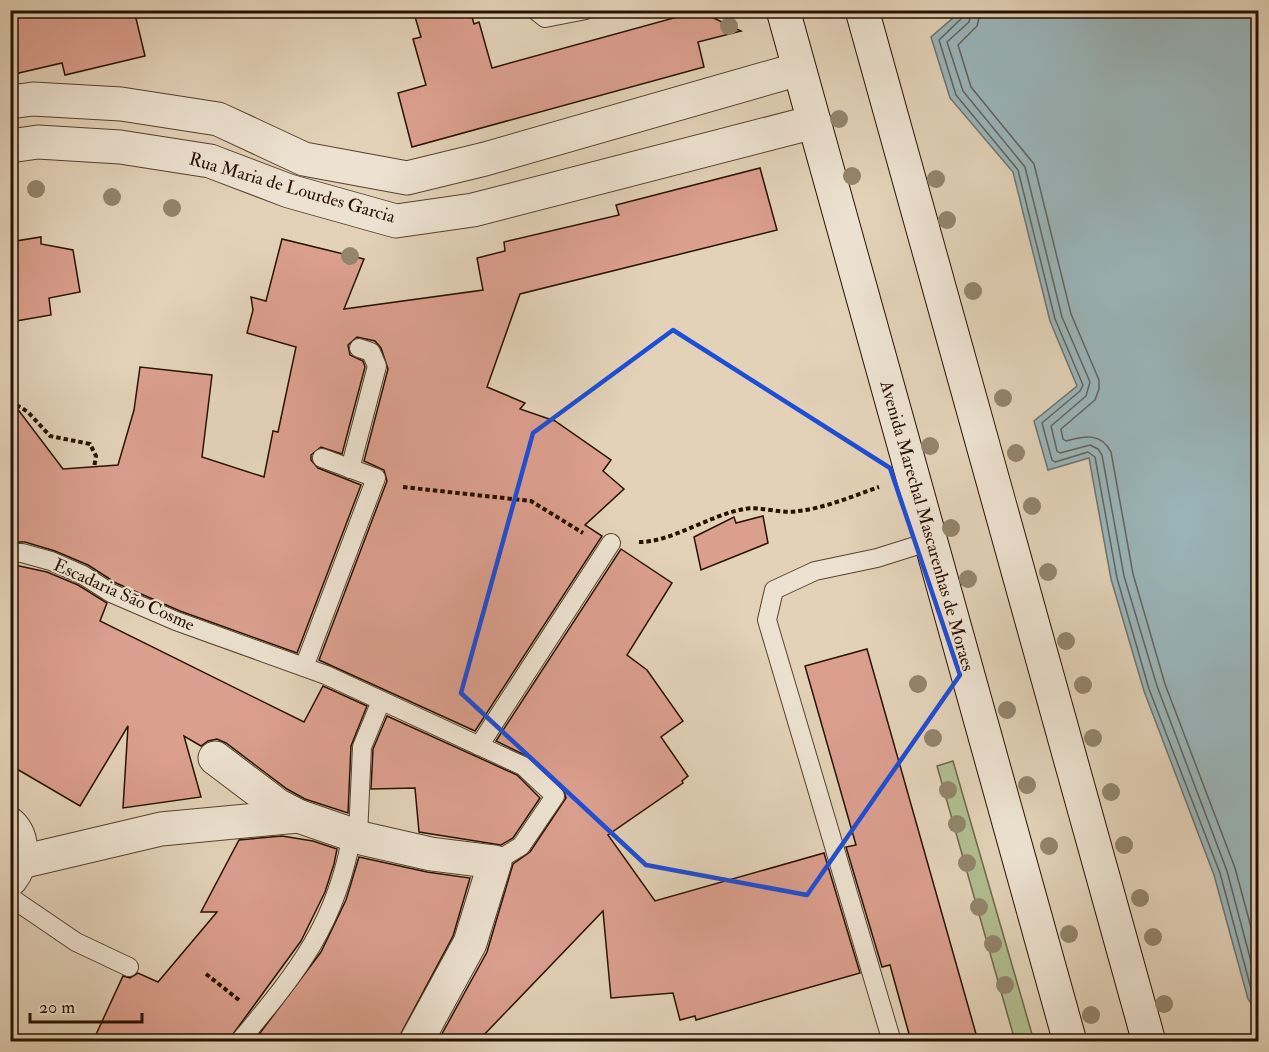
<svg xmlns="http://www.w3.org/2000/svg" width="1269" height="1052" font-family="'IM FELL Double Pica',serif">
	<rect width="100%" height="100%" fill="#e3d2b8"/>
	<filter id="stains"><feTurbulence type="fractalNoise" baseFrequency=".00333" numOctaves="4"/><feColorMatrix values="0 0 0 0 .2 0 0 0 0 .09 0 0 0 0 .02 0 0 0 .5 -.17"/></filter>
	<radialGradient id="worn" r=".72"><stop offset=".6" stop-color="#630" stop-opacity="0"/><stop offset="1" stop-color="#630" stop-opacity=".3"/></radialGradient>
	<polygon fill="#b1bd90" stroke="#6d6748" stroke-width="1.5" points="953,761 1034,1041 1015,1041 937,766"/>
	<polygon fill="#9ab5ba" stroke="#6d7370" stroke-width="1.5" points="961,11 1258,11 1258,1013 1248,999 1214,875 1144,691 1111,579 1089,458 1048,470 1034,421 1077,386 1050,321 1013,172 950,98 931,37"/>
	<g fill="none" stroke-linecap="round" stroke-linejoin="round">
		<g stroke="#62635e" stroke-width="1.5">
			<polyline points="964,10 963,17 939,40 956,95 1018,170 1055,319 1083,385 1080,391 1042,423 1052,460 1055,462 1088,452 1095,457 1117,578 1149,689 1220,873 1253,996 1258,1003"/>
			<polyline points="972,10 969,22 947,42 963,91 1025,167 1062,317 1090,382 1086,396 1051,426 1057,451 1060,453 1090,445 1098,449 1102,455 1124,576 1157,686 1227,871 1258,988"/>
			<path d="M981,10L977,26L958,45L971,87L1034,164L1071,314L1099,380V389L1095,400L1061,429L1063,439L1066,441C1084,436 1101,432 1111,452L1133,574L1165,684L1235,868L1258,953"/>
		</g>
	</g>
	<g fill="#db9f8e" stroke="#291101" stroke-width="1.5">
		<polygon points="10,10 134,10 145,56 65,75 62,63 10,75"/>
		<polygon points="413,10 470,10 474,24 479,22 492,68 699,11 741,31 698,42 704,67 412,147 398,93 426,85 413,39 421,37"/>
		<polygon points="760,168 777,230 520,294 487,387 525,403 520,409 555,421 611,460 603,471 624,489 585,525 602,536 475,731 319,660 387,481 384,470 364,461 388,369 381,348 375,341 357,337 348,345 350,355 363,361 365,367 342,454 321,447 311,455 311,460 318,468 361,485 297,653 180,611 116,583 88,565 55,551 25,542 10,542 10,399 63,469 118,465 134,410 140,367 212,375 202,457 264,477 273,431 278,432 296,347 247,333 253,310 251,297 266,301 282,239 364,259 344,309 483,290 477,258 505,251 504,242 619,215 616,205"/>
		<polygon points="41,237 41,244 73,250 80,292 49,298 51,315 10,322 10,242"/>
		<polygon points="763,516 768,543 701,570 694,537 734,517 736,523"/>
		<polygon points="621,549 672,583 627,655 647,670 683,721 661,737 688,776 682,781 683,783 608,835 655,901 824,853 860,973 696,1020 695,1016 680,1020 673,993 611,998 603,911 478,1041 438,1041 487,952 513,864 530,852 566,798 563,788 531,758 496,741"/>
		<polygon points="10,564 47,572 78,585 107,603 100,621 304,722 323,686 367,706 351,746 348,813 305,799 287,789 226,743 217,739 208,741 201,746 184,736 201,797 123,808 128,726 80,806 10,765"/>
		<polygon points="867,649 978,1041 911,1041 890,965 882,967 846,847 856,845 805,666"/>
		<polygon points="387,716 517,775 540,798 513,838 501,845 419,832 415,788 371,789 373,749"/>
		<polygon points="282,836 313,841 337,849 334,864 325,892 301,941 228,1041 93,1041 123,976 130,978 138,973 158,982 217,912 201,912 239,840"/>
		<polygon points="359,857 427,872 470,878 453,936 397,1041 254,1041 321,952 346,900"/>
	</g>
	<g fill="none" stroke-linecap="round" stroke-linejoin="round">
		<g stroke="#58412f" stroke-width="20">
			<g id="lane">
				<polyline points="535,10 545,18 586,10"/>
				<polyline points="350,469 377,366 371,352 359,348"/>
				<polyline points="10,553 22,553 51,561 83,575 111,593 176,621 326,675 523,766 555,796 521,846 495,862"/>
				<polyline points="304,667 376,478 322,458"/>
				<polyline points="479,746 611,543"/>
				<polyline points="358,836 362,747 381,701"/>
				<polyline points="10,897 76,942 129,967"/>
				<path d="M239,1042C296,973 336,926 352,834"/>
				<polyline points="892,1042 767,620 774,590 815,571 877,558 931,541"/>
			</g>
		</g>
		<g stroke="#58412f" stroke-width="35">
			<g id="street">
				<polyline points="10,102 33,99 121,104 218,119 304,159 407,178 485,159 799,69"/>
				<polyline points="10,146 38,142 120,147 210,161 289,191 396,221 473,210 814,122"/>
				<polyline points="215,758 277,805 298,816 365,839 431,854 495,862 470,943 416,1042"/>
				<path d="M10,824C25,838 23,864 11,879"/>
				<polyline points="21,862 161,829 298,816"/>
			</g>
		</g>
		<g stroke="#291101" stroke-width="35">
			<g id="secondary">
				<polyline points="783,10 1070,1042"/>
				<polyline points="862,10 1149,1042"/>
			</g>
		</g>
		<g stroke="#291101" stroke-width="4" stroke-dasharray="4.5 3" stroke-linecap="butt">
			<polyline points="10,401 28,412 50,436 90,444 96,456 94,468"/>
			<polyline points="403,487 531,501 583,533"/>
			<path d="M639,542C669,543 710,515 744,509C759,506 781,514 799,511C825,508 853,496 879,487"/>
			<polyline points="206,974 239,1000"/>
		</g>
		<use href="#lane" stroke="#ede2d1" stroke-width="18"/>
		<use href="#street" stroke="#ede2d1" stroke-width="33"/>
		<use href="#secondary" stroke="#ede2d1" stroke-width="33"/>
	</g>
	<g fill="#93846b">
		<circle cx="729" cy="26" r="9"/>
		<circle cx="839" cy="119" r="9"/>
		<circle cx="852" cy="176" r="9"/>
		<circle cx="936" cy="179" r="9"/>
		<circle cx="36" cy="189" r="9"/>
		<circle cx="112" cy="197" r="9"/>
		<circle cx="172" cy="208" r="9"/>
		<circle cx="947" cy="220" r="9"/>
		<circle cx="350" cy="256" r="9"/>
		<circle cx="973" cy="291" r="9"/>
		<circle cx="1003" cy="398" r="9"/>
		<circle cx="930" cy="446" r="9"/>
		<circle cx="1016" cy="453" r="9"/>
		<circle cx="1032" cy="506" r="9"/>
		<circle cx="951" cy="528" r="9"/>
		<circle cx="1048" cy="572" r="9"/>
		<circle cx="968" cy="579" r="9"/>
		<circle cx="1066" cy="641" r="9"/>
		<circle cx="918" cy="684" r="9"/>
		<circle cx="1083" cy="685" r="9"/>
		<circle cx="1007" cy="710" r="9"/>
		<circle cx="933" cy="738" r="9"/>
		<circle cx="1093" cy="738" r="9"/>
		<circle cx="1027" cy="785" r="9"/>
		<circle cx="948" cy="790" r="9"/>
		<circle cx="1111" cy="792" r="9"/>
		<circle cx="957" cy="824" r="9"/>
		<circle cx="1124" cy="845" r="9"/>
		<circle cx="1049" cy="846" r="9"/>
		<circle cx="967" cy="863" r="9"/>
		<circle cx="1140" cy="898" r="9"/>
		<circle cx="979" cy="907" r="9"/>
		<circle cx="1069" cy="934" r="9"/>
		<circle cx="1153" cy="937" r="9"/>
		<circle cx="993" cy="944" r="9"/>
		<circle cx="1005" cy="985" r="9"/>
		<circle cx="1164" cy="1004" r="9"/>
		<circle cx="1091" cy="1015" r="9"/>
	</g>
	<path fill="none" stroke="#1d4ed8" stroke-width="4.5" stroke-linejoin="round" d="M673,330L890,468L960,675L807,895L646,865L461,693L533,433Z"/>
	<g text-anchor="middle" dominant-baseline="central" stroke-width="4.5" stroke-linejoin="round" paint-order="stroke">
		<g font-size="18" fill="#291101" stroke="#ede2d1">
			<text transform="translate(292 188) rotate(16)">Rua Maria de Lourdes Garcia</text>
			<text transform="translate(927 526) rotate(74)">Avenida Marechal Mascarenhas de Moraes</text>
			<text transform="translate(124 595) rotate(24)">Escadaria São Cosme</text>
		</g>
	</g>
	<rect width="1269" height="1052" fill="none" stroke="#e3d2b8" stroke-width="36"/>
	<rect x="12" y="12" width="1245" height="1028" fill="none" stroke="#291101" stroke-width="3"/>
	<rect x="18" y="18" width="1233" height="1016" fill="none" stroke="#291101" stroke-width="1.5"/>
	<path d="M30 1013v9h112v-9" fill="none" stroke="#291101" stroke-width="3"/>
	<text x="39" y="1013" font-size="18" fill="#291101" stroke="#ede2d1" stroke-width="4.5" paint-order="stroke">20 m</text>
	<rect width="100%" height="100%" filter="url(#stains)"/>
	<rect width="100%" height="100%" fill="url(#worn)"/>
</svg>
